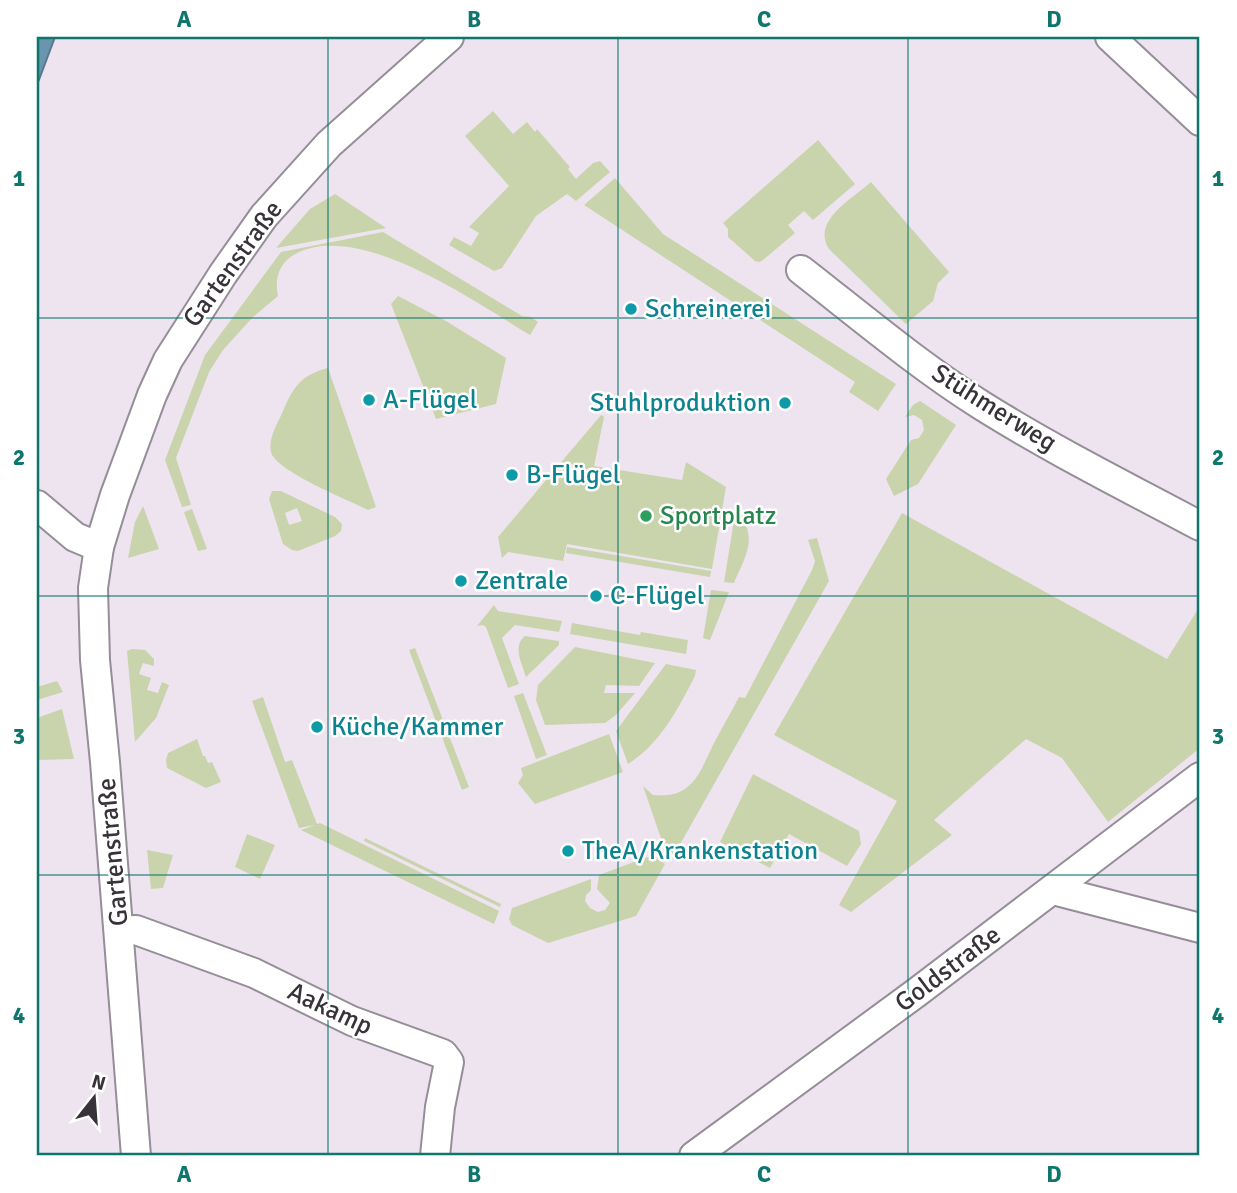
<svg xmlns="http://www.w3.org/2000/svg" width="1237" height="1193" font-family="Signika,sans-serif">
	<rect width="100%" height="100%" fill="#eee4f0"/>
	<g fill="#c9d4ac" fill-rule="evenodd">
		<polygon points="493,111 513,134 527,122 535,132 537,129 570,167 568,169 576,179 593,163 600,161 610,172 576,201 567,194 536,216 502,268 494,271 449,245 454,237 471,246 479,233 469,227 509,186 465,136"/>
		<polygon points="818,140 855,184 813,220 804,211 788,225 795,233 763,260 759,262 755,261 728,237 728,229 723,223"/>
		<polygon points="615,178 663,234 896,384 878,411 849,392 855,382 584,205"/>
		<path d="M871,182L949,272L938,283L933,301L906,324L829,249C811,221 852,199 871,182Z"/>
		<polygon points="335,194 386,228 276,248 310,209"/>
		<path d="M383,232L522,316L531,317L538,322L530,335C475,302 364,223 299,252C280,261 274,276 278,296L253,317L223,350L209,372L176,458L191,505L182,507L165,460L205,355L281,252Z"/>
		<polygon points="398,296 446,321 506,358 496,404 436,419 391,304"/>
		<path d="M328,368L376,507L368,510C349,500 275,471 271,452C268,438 278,423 283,411C294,386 301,375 328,368Z"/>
		<polygon points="920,401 956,425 918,484 894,496 886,479 911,440 919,438 924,430 922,420 914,415 905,417 913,405"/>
		<polygon points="601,415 604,417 594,466 682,480 686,462 726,487 712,569 567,544 563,561 508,552 502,558 498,537"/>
		<path d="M272,491H281L335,517L342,524L341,531L335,536L298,551L292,550L283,544L269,499ZM297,508L302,521L289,525L285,513Z"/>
		<path d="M737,502C755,542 751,545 734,583L724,582Z"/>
		<polygon points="143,506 159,549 128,558 135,522"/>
		<polygon points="192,509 207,549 198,551 184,512"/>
		<polygon points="902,513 1167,659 1198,609 1200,610 1200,748 1108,822 1062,758 1026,739 934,820 952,835 851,912 839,905 897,801 774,735"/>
		<path d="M817,538L829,581L674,855L665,850L643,786L653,795C692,799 699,774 713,745C721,729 731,713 739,697L745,698L812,570L815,561L808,540Z"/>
		<polygon points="567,547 711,571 710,577 566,553"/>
		<polygon points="711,590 729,592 710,640 703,638"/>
		<polygon points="494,605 498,611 562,621 559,632 515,625 502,638 519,684 508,688 486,627 483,625 477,626"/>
		<polygon points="572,623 640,635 641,632 688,640 686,654 570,634"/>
		<path d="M525,636L559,641V645L526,677C522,663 512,646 525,636Z"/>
		<polygon points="575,647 655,663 639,686 606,685 604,693 635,693 616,715 605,723 545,725 536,700 538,685"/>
		<polygon points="415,648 469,787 462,790 409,650"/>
		<polygon points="132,649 145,650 154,659 154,666 143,663 139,674 151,678 147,690 158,693 162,682 169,685 156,718 135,742 127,651"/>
		<path d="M666,664L696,670L695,676C678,709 660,744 628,764L616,731Z"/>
		<polygon points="57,681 63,692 37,700 37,687"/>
		<polygon points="523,693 547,755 536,759 514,696"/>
		<polygon points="263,697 285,762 292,760 317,824 320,823 499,911 494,924 301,830 315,825 299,828 252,701"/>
		<polygon points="62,709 74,759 37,760 37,718"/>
		<polygon points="609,734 623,772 535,804 518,783 523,775 521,768"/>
		<polygon points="197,739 203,756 205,756 208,763 212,762 221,782 206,788 167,768 166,760 168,753"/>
		<polygon points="753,774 859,831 861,844 847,866 789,834 770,868 720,842"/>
		<polygon points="247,834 275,845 260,879 235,867"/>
		<polygon points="365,838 501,904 500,907 364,841"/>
		<polygon points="147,850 173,855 163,888 151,889"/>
		<polygon points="653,855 665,864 636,916 548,943 512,925 509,919 512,908 591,879 591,890 586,895 585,901 590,908 598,912 605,910 610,903 597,889 599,875"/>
	</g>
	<polygon fill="#6a95af" stroke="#5b788b" stroke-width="2" points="37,37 55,37 37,85"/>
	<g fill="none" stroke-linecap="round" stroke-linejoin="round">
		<g stroke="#958d98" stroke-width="32">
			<g id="minor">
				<polyline points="1110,37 1200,121"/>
				<path d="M801,270C860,316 918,365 981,405C1051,449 1127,487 1200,526"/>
				<polyline points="37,505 75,537 99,547"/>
				<polyline points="1053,890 1200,928"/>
				<polyline points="119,931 136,930 254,973 352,1021 443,1054 449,1062 440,1107 435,1156"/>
				<polyline points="136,1156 105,762 95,660 93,588 99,547 115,495 152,395 168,360 223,274 264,216 329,144 449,37"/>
				<polyline points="694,1156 916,993 1200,777"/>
			</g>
		</g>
		<use href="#minor" stroke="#fff" stroke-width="28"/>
	</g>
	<path fill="none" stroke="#0f766e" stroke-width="2" stroke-opacity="0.55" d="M328,37V1156M618,37V1156M908,37V1156M37,318H1200M37,596H1200M37,875H1200"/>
	<g fill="#0f9aa8" stroke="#fff" stroke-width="2.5">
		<circle cx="631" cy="309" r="7"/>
		<circle cx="369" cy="400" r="7"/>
		<circle cx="785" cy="403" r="7"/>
		<circle cx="512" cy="475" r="7"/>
		<circle cx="461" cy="581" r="7"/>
		<circle cx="596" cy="596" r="7"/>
		<circle cx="317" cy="727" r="7"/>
		<circle cx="568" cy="851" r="7"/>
	</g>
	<circle fill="#2e9e5b" stroke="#fff" stroke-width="2.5" cx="646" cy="516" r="7"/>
	<g text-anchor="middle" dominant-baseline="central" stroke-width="5" stroke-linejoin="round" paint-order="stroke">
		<g font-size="26" fill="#373338" stroke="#fff">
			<text transform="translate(233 264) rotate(-54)">Gartenstraße</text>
			<text transform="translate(994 408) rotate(32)">Stühmerweg</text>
			<text transform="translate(113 852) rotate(-95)">Gartenstraße</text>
			<text transform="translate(948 969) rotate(-37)">Goldstraße</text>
			<text transform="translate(330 1009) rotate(25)">Aakamp</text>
		</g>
		<g font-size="26" fill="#0d838f" stroke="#fff" text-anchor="start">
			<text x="645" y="309">Schreinerei</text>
			<text x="383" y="400">A-Flügel</text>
			<text x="771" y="403" text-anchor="end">Stuhlproduktion</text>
			<text x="526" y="475">B-Flügel</text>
			<text x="475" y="581">Zentrale</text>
			<text x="610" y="596">C-Flügel</text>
			<text x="331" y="727">Küche/Kammer</text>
			<text x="582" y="851">TheA/Krankenstation</text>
		</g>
		<g font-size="26" fill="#27864d" stroke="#fff" text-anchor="start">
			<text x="660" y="516">Sportplatz</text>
		</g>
	</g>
	<rect width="1237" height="1193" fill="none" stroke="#ffffff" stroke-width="77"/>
	<g transform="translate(94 1098) rotate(17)" stroke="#ffffff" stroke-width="5" paint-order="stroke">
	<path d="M0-5L12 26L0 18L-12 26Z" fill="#373338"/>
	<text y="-10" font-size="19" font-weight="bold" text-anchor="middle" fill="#373338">N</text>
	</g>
	<rect x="38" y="38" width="1160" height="1116" fill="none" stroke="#0f766e" stroke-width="2.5"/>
	<g font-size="23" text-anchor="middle" font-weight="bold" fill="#0f766e">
		<text x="184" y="27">A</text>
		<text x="474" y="27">B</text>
		<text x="764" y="27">C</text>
		<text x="1054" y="27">D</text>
		<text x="19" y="186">1</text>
		<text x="1218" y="186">1</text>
		<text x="19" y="465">2</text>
		<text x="1218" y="465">2</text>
		<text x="19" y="744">3</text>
		<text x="1218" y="744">3</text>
		<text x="19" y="1023">4</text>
		<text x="1218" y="1023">4</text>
		<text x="184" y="1182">A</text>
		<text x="474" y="1182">B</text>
		<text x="764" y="1182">C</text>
		<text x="1054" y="1182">D</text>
	</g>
</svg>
